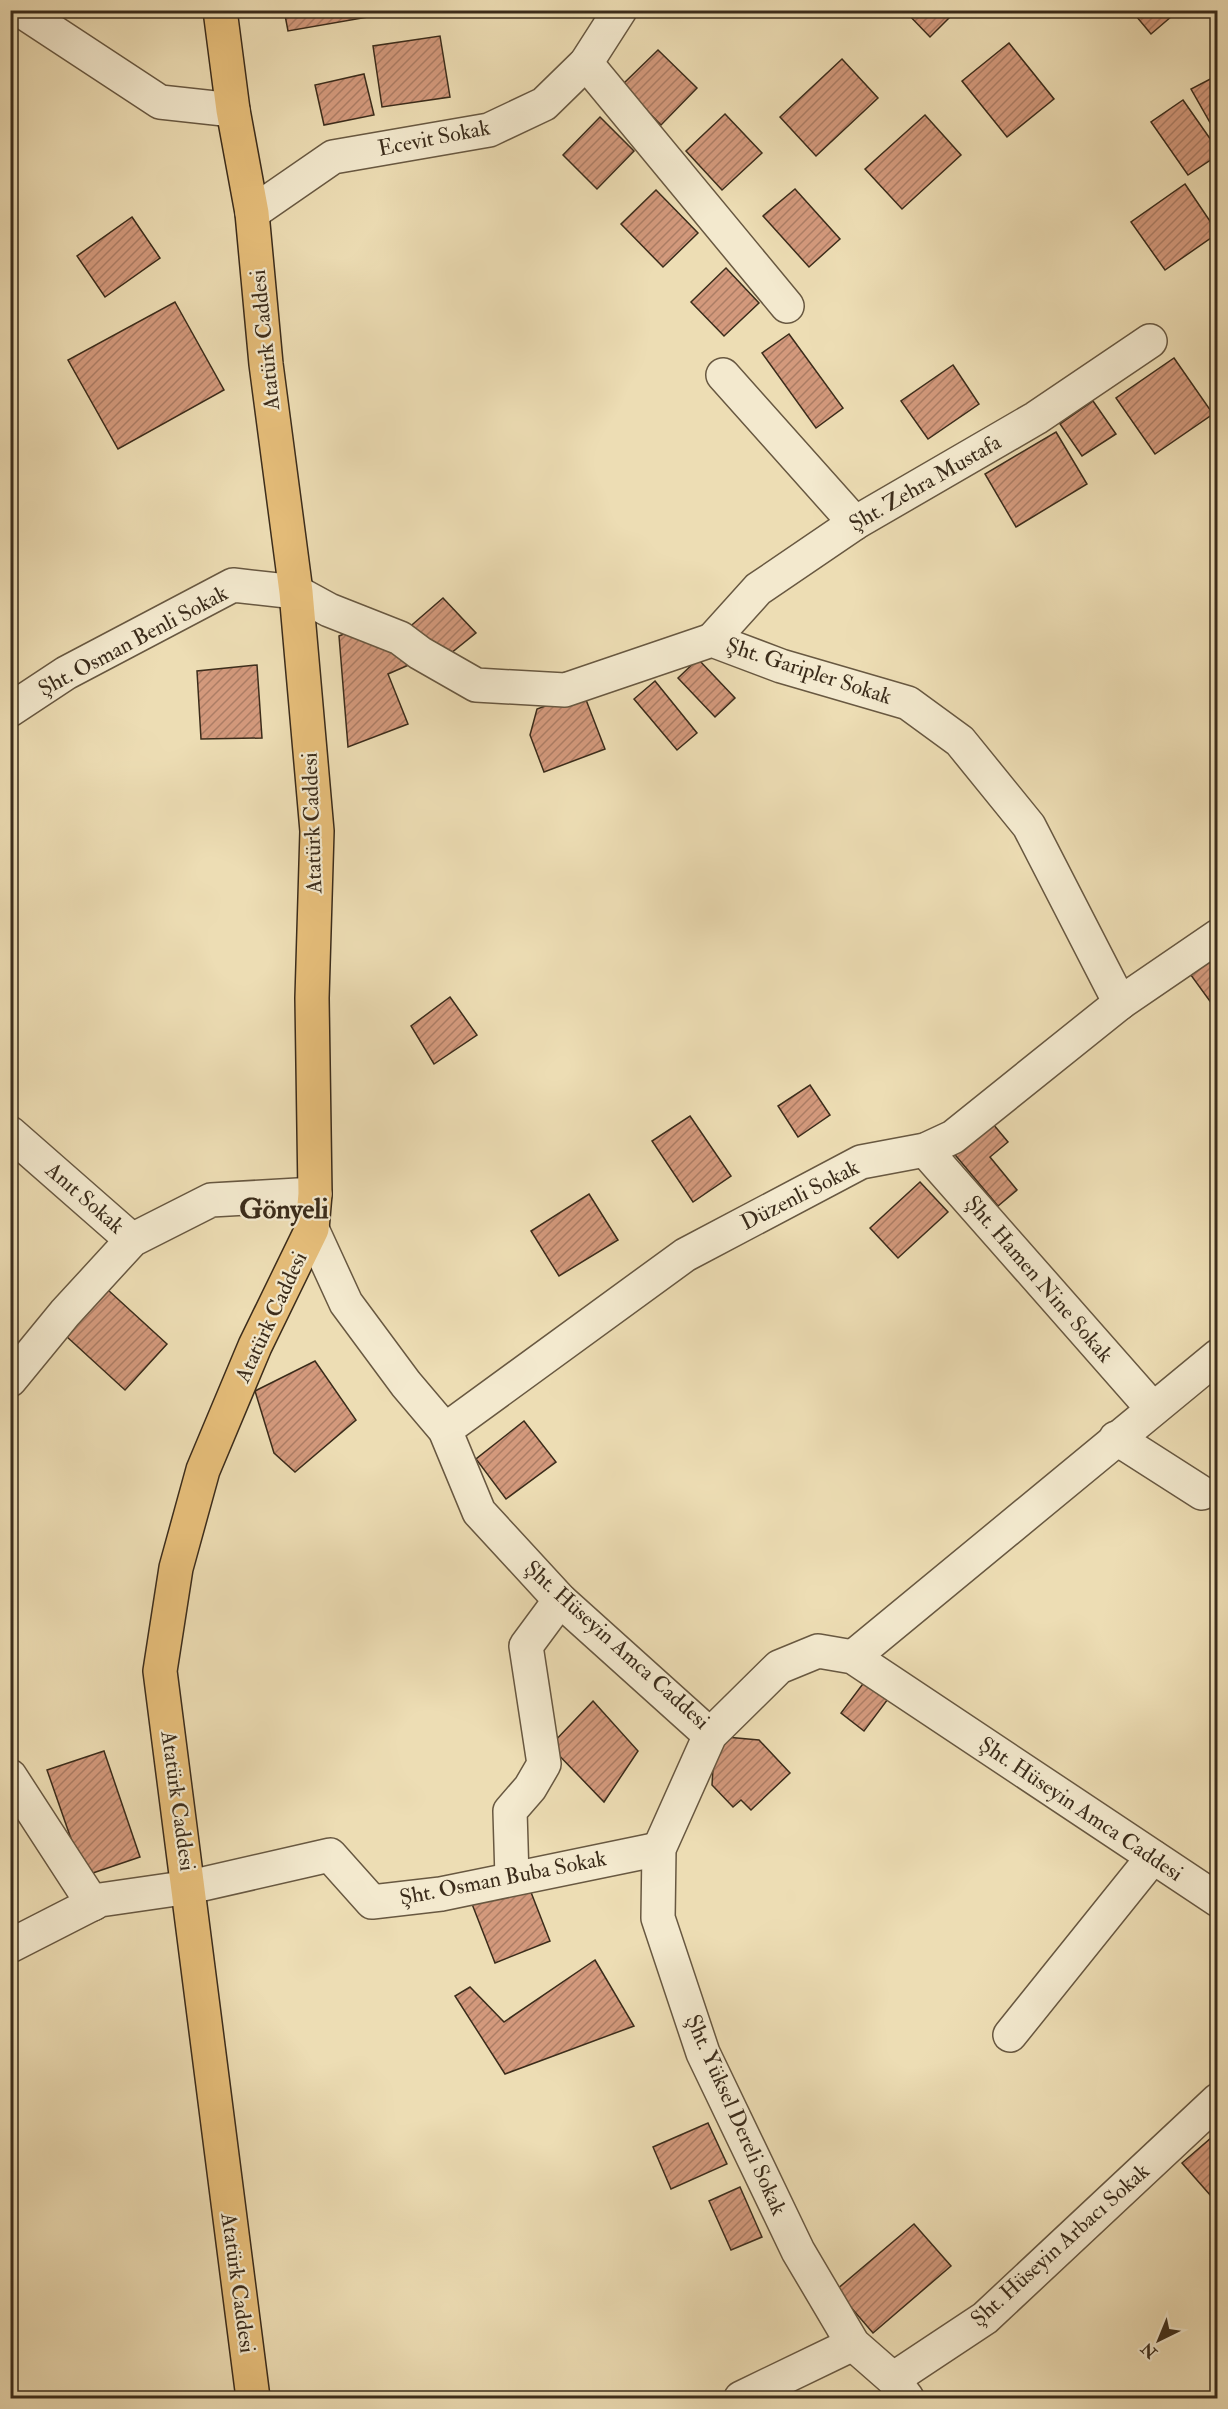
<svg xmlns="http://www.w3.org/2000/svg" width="1228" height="2409" font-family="'IM FELL Double Pica',serif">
	<defs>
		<pattern id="building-hatch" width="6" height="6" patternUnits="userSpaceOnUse" patternTransform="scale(1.5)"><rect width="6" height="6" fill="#d3997c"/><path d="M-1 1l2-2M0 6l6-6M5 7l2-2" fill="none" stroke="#ac7d65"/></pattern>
	</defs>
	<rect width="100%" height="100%" fill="#edddb4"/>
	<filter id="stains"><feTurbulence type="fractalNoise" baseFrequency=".00333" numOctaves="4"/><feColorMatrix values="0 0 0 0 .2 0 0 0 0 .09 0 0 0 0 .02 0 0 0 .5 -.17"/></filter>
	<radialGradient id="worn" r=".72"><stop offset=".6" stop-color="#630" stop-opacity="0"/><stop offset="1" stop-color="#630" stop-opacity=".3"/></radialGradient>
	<g fill="url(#building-hatch)" stroke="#3b2c1b" stroke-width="1.5">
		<polygon points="284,10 408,10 288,31"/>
		<polygon points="904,10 957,10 930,37"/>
		<polygon points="1131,10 1179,10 1151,34"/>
		<polygon points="440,36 450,97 382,107 373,46"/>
		<polygon points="1009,43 1054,99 1007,137 962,81"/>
		<polygon points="658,50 697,88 661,125 622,85"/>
		<polygon points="842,59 878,98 816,156 780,117"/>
		<polygon points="364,74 374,115 324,125 315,85"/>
		<polygon points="1218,75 1218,123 1212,126 1191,89"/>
		<polygon points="1183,100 1218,150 1218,155 1188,175 1151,122"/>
		<polygon points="725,114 762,153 722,190 686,151"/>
		<polygon points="925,115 961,155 902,209 865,169"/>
		<polygon points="600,117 634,151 597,189 563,155"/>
		<polygon points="1185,184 1218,233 1165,270 1131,222"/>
		<polygon points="795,189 840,239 809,267 763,216"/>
		<polygon points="656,190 698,233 663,267 621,224"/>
		<polygon points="132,217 160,258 105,297 77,256"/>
		<polygon points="726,268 759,303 724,336 691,302"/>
		<polygon points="175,302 224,390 118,449 68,360"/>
		<polygon points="789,334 843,408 816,428 762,353"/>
		<polygon points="1174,358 1213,414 1155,454 1116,398"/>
		<polygon points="953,365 979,404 928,439 901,401"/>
		<polygon points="1093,401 1116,434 1082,456 1060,424"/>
		<polygon points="1056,432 1087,484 1016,527 985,474"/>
		<polygon points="443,598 476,633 451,653 406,630"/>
		<polygon points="365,625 411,664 388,674 408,724 348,747 339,636"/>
		<polygon points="698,659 735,698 715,717 678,678"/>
		<polygon points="257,665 262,738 201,739 197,671"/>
		<polygon points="655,681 697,733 677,750 634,699"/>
		<polygon points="583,692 605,749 544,772 530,735 537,709"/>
		<polygon points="1218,944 1218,1000 1212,1004 1185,967"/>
		<polygon points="450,997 477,1035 434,1064 411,1026"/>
		<polygon points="810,1085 830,1115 798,1137 778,1106"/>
		<polygon points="690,1116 731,1176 693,1202 652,1141"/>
		<polygon points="988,1118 1008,1142 990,1157 1017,1190 998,1206 951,1150"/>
		<polygon points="920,1182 948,1212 898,1258 870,1228"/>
		<polygon points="589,1194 618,1240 559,1276 531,1231"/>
		<polygon points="108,1290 167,1344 125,1390 66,1336"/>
		<polygon points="315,1361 356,1420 295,1472 274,1453 255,1391"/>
		<polygon points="524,1421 556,1462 506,1499 476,1459"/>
		<polygon points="865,1681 888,1699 864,1731 841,1713"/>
		<polygon points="593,1701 638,1751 604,1802 550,1746"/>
		<polygon points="715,1736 759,1740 790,1773 751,1810 741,1800 733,1807 712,1785"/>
		<polygon points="104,1751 140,1857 84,1876 47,1770"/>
		<polygon points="527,1882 550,1941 495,1963 472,1904"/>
		<polygon points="595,1960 634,2026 505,2074 455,1996 470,1987 504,2022"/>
		<polygon points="708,2123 727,2164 671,2189 653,2147"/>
		<polygon points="1218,2132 1218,2204 1182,2163"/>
		<polygon points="740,2187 762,2237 731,2250 709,2201"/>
		<polygon points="914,2224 951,2266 873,2333 836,2290"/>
	</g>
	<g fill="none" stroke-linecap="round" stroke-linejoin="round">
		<g stroke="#685841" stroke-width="36">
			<g id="minor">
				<polyline points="20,10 160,102 233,110"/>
				<polyline points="586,63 787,306"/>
				<polyline points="252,213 333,157 489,130 544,104 586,63 620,10"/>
				<polyline points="723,375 855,523"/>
				<polyline points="712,640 758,589 855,523 1036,418 1150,341"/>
				<polyline points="10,710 66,673 233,585 296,592 329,610 400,638 420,653 476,685 565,690 712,640 781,666 908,703 960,741 1029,826 1120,1003"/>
				<polyline points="10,1133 132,1240"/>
				<polyline points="925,1150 1153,1409"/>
				<polyline points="312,1229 346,1303 406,1384 445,1430 479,1512 560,1600 710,1735"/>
				<polyline points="10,1380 65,1313 132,1240 211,1200 315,1194"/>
				<polyline points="445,1430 685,1255 861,1162 925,1150 953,1137 1120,1003 1218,936"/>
				<polyline points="1116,1438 1202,1493"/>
				<polyline points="853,1657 1218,1356"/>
				<polyline points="10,1776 93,1904"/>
				<polyline points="512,1878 510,1811 530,1788 544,1764 526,1646 560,1600"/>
				<polyline points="10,1946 100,1900 190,1887 330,1855 372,1902 441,1894 659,1849"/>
				<polyline points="1010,2035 1153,1857"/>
				<polyline points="893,2379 985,2318 1218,2100"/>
				<polyline points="741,2398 853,2344"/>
				<polyline points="907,2398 893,2379 853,2344 798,2251 703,2053 658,1918 659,1849 710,1735 779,1667 818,1651 853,1657 1218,1900"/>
			</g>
		</g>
		<g stroke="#3b2c1b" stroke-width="36">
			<polyline id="major" points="220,10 233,110 252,213 266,364 296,592 317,831 312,998 315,1194 312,1229 255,1346 203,1470 176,1568 160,1671 253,2398"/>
		</g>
		<use href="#minor" stroke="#f3e9ce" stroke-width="33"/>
		<use href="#major" stroke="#e6be7a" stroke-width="33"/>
	</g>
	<g text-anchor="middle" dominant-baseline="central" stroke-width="4.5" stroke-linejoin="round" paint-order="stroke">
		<g font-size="22" fill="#3b2c1b" stroke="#f3e9ce">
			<text transform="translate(434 138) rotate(-11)">Ecevit Sokak</text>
			<text transform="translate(265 340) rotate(-96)">Atatürk Caddesi</text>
			<text transform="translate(925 483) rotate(-30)">Şht. Zehra Mustafa</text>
			<text transform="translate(133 641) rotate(-28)">Şht. Osman Benli Sokak</text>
			<text transform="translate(809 671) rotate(18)">Şht. Garipler Sokak</text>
			<text transform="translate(312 823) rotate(-92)">Atatürk Caddesi</text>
			<text transform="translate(800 1195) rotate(-27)">Düzenli Sokak</text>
			<text transform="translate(85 1198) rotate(41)">Anıt Sokak</text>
			<text transform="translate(1039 1279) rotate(49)">Şht. Hamen Nine Sokak</text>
			<text transform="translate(271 1317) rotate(-65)">Atatürk Caddesi</text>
			<text transform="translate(617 1645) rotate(42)">Şht. Hüseyin Amca Caddesi</text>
			<text transform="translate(178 1801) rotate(82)">Atatürk Caddesi</text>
			<text transform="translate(1081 1809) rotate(34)">Şht. Hüseyin Amca Caddesi</text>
			<text transform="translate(503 1878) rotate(-11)">Şht. Osman Buba Sokak</text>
			<text transform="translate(736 2115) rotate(66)">Şht. Yüksel Dereli Sokak</text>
			<text transform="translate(1060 2245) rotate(-42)">Şht. Hüseyin Arbacı Sokak</text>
			<text transform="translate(238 2283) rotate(82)">Atatürk Caddesi</text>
		</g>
		<g font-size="28" font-weight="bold" fill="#3b2c1b" stroke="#f3e9ce">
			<text x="284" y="1209">Gönyeli</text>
		</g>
	</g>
	<rect width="1228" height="2409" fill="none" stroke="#edddb4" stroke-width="36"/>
	<rect x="12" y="12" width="1204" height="2385" fill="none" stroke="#3b2c1b" stroke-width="3"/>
	<rect x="18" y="18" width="1192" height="2373" fill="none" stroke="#3b2c1b" stroke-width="1.5"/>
	<g transform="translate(1159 2340) rotate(223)" stroke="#f3e9ce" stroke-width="4.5" paint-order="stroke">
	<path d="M0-4.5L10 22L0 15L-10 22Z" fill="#3b2c1b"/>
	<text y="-9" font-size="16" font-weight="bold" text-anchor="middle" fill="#3b2c1b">N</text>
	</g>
	<rect width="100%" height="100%" filter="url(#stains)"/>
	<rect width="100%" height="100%" fill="url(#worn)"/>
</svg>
